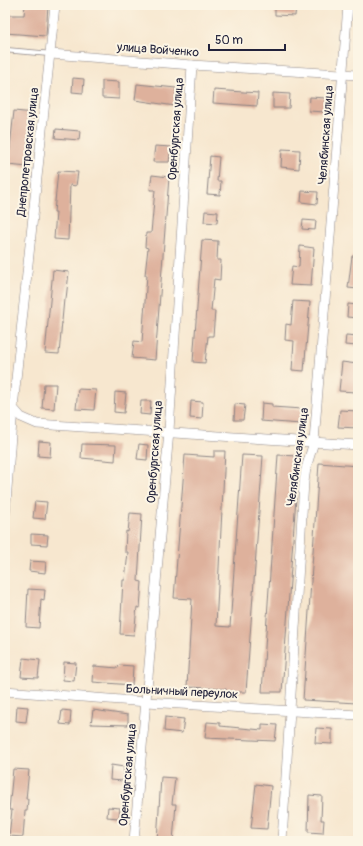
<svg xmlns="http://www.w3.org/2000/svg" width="363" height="846" font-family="Pangolin,sans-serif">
	<rect width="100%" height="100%" fill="#fcf5e5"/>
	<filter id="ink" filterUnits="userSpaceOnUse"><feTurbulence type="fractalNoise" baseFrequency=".025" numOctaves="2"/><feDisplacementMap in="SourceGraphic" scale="8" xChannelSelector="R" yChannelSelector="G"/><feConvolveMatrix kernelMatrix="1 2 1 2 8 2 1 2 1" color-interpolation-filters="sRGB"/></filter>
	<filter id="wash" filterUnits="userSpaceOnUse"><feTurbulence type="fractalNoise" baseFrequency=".012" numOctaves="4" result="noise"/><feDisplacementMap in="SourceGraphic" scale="16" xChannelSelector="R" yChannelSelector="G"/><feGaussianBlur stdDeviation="0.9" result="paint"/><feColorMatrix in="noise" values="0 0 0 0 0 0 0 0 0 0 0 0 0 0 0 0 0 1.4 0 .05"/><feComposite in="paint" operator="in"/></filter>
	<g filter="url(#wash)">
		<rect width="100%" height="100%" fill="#f7e7cf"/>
		<g id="blocks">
			<g fill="#deb19c">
				<polygon points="25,5 48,5 46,36 5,33 5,15 24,15"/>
				<polygon points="275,5 296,5 295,16 275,15"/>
				<polygon points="73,78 84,79 83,93 72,92"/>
				<polygon points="102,81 119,82 119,99 102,98"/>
				<polygon points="137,84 176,88 175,106 135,100"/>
				<polygon points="214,90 258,93 257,106 213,103"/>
				<polygon points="273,93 290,94 289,108 273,108"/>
				<polygon points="310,97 326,98 325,112 309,111"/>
				<polygon points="14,111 34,113 28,167 8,165"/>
				<polygon points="56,129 80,131 79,140 55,138"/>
				<polygon points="155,146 171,147 169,162 153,162"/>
				<polygon points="282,149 300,150 299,169 281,167"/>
				<polygon points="210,156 219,157 217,181 221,181 220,195 207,194"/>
				<polygon points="58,171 78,172 76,186 70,185 68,240 54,239 56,212 54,212"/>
				<polygon points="152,175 169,177 155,360 132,358 134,341 142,342 147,275 145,275 148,248 145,247 146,233 151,233 155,190 150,190"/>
				<polygon points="302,191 318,192 317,204 301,202"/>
				<polygon points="205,211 218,212 217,223 204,222"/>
				<polygon points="303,220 316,221 315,230 302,229"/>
				<polygon points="202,240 218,241 217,260 221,260 220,280 214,279 211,311 215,311 213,336 208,336 205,363 193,362"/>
				<polygon points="300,246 314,248 311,286 290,285 292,266 299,267"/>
				<polygon points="352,256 358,256 358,289 348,288"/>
				<polygon points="53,270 69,272 66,299 64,299 59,354 45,353"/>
				<polygon points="293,301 310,302 304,371 292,370 294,341 285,340 286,324 291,325"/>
				<polygon points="348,304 358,305 358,318 347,317"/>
				<polygon points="346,335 358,336 357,346 345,345"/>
				<polygon points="342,362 357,364 356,392 339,391"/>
				<polygon points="44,384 56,384 54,409 42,408"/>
				<polygon points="78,389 96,390 94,410 76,409"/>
				<polygon points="115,392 126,393 124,413 114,412"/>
				<polygon points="141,401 151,401 150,415 140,414"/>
				<polygon points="191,401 203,402 202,419 190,418"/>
				<polygon points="262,403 272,404 272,407 302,409 301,424 261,421"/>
				<polygon points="235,404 245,405 243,420 234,420"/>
				<polygon points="340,410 358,411 358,428 338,427"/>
				<polygon points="39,441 51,442 50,457 38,456"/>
				<polygon points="82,444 116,445 115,461 81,458"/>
				<polygon points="139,444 148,445 147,460 137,459"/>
				<polygon points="214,451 225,451 216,626 230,627 242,455 263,456 246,692 226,692 226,689 187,687 192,599 174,598 185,455 214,457"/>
				<polygon points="278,455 299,456 282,692 262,692"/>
				<polygon points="319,463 358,466 357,703 303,700"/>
				<polygon points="35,501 47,502 45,519 33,518"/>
				<polygon points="130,513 142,514 138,581 142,582 140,608 137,607 134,635 120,634 123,580 125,580 128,552 125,552 126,531 128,532"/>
				<polygon points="31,534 48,535 47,545 31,544"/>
				<polygon points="30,561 46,562 45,573 29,571"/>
				<polygon points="28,589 45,590 44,600 41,599 39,628 26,627"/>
				<polygon points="23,658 40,660 38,678 21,677"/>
				<polygon points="64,662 76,663 74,681 63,680"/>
				<polygon points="119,665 133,666 132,685 93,682 94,666 118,668"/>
				<polygon points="17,706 28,707 26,722 16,721"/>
				<polygon points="62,710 71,711 70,725 60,724"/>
				<polygon points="93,710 128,715 128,725 91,724"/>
				<polygon points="165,717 184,719 182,733 164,731"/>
				<polygon points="207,722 220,723 220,726 262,730 262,724 277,725 275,741 205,738"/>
				<polygon points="316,728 332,729 332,744 315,743"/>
				<polygon points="111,765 124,767 123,781 110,780"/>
				<polygon points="13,769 29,770 26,799 28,799 27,811 25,811 23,837 9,836 12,810 9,810"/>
				<polygon points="161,777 175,778 172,804 176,804 173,841 157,841"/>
				<polygon points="256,784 271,786 267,829 251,828"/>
				<polygon points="309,795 322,796 321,820 324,820 323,833 308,832"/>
				<polygon points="108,807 120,808 119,818 107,817"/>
			</g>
		</g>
	</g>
	<g filter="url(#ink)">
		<use href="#blocks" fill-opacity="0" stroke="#8c8485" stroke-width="1"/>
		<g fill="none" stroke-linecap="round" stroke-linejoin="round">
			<g stroke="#8c8485" stroke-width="6">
				<polyline id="lane" points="5,50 51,54"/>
			</g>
			<g stroke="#8c8485" stroke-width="10">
				<g id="street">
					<polyline points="51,54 192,65 358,75"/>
					<polyline points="5,407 13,408 21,417 37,424 358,445"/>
					<polyline points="5,516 13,408 55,5"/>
					<polyline points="5,691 147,702 358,715"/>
					<polyline points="134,841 169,431 192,65"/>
					<polyline points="282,841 304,482 306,468 314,442 348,5"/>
				</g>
			</g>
			<use href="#lane" stroke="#fff" stroke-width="4.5"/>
			<use href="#street" stroke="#fff" stroke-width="9"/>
		</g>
	</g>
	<g text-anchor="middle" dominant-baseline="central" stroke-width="4" stroke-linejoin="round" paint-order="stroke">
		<g font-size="12" fill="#22223b" stroke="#fcf5e5">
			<text transform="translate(158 50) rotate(4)">улица Войченко</text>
			<text transform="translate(176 129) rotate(-86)">Оренбургская улица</text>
			<text transform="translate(326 135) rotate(-86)">Челябинская улица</text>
			<text transform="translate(28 152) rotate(-84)">Днепропетровская улица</text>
			<text transform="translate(155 452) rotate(-86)">Оренбургская улица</text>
			<text transform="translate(298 457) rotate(-82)">Челябинская улица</text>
			<text transform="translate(182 692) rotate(3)">Больничный переулок</text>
			<text transform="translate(128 775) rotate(-85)">Оренбургская улица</text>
		</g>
	</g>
	<rect width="363" height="846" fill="none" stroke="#fcf5e5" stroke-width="20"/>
	<path d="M209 44v6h76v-6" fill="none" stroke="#22223b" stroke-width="2"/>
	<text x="215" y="44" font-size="12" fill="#22223b" stroke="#fcf5e5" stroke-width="3" paint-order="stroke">50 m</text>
</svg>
